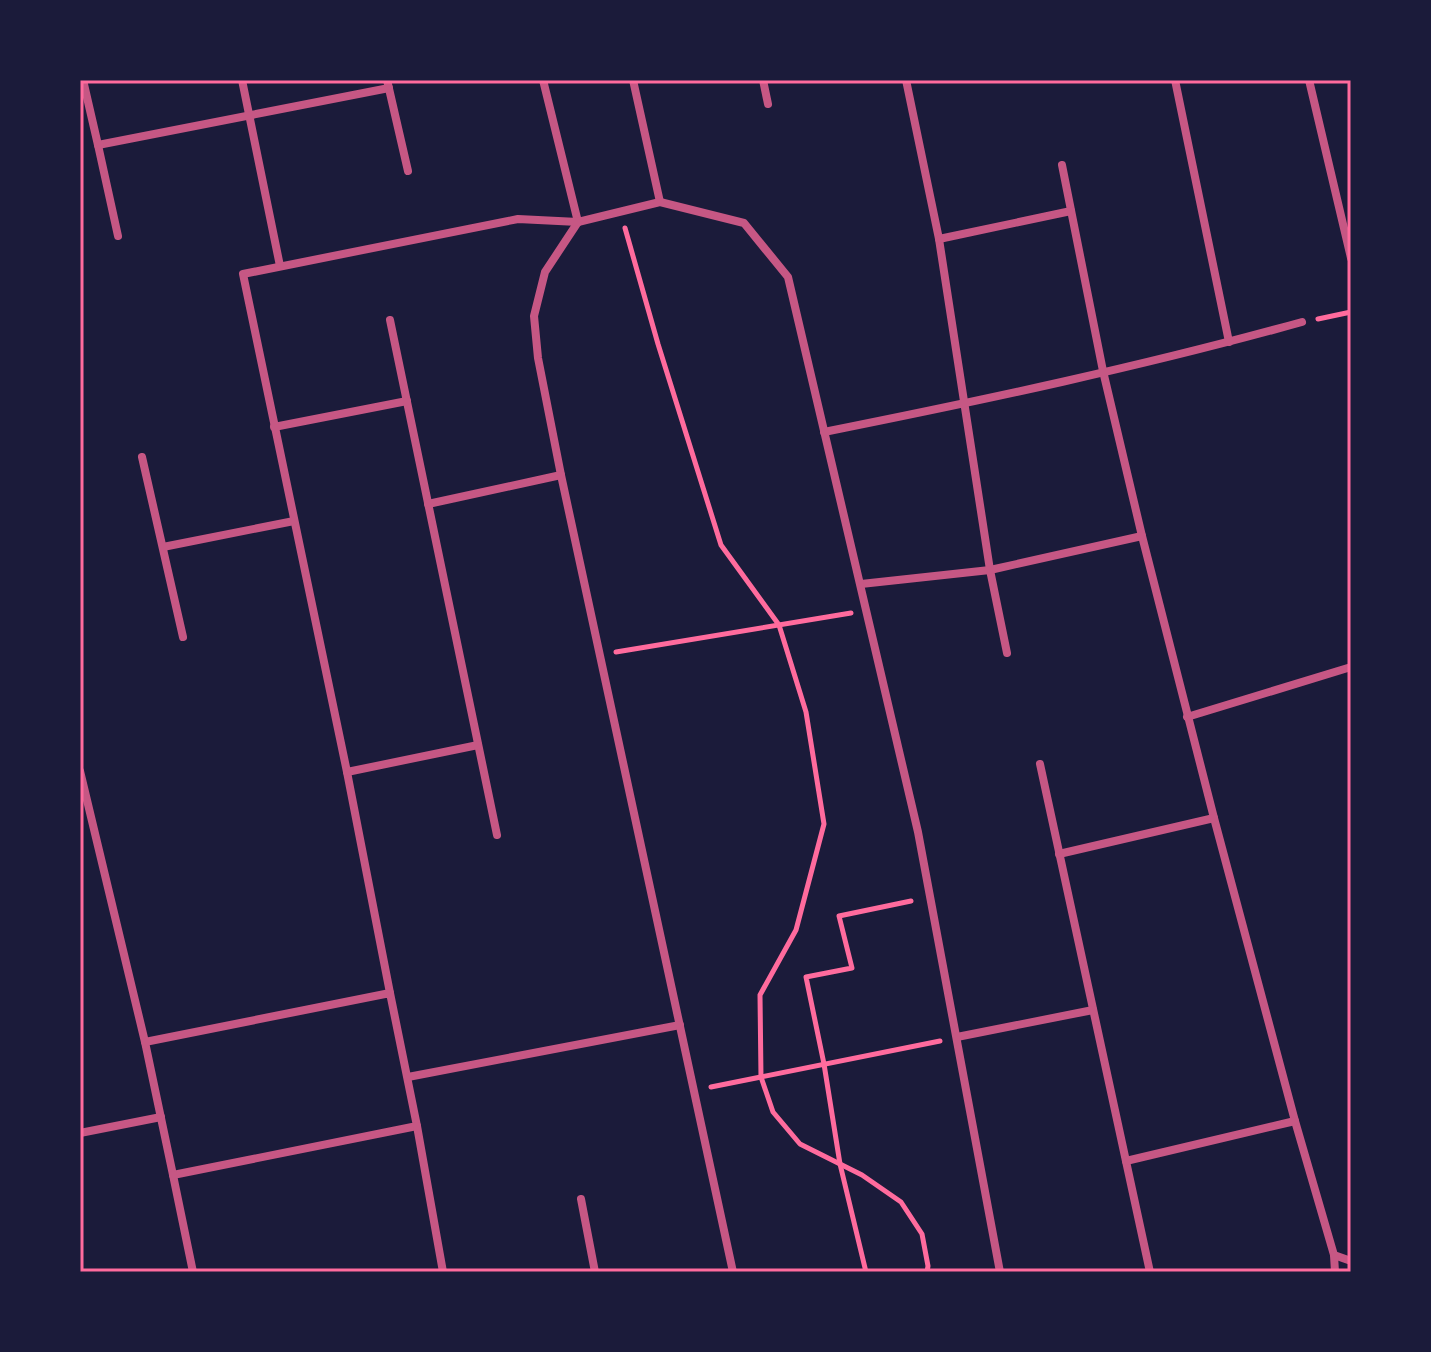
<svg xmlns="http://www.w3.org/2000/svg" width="1431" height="1352" font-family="'Public Sans',sans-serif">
	<rect width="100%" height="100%" fill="#1b1b3a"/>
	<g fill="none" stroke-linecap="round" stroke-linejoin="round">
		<g stroke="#ff6b9d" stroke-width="5">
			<polyline points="625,228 658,344 721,545 779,625 806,712 824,824 796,930 760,995 761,1077 773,1112 800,1144 862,1175 901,1202 922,1234 928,1266 927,1272"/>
			<polyline points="1318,319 1351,312"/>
			<polyline points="616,652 851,613"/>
			<polyline points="711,1087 940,1041"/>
			<polyline points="866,1272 840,1164 824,1064 806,977 852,968 839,916 911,901"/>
		</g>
		<g stroke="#c65784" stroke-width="8">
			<polyline points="83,80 98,145"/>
			<polyline points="242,80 280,266"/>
			<polyline points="387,80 408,171"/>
			<polyline points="543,80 578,222"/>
			<polyline points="633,80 660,202"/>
			<polyline points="763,80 768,104"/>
			<polyline points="906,80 939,239 990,570 1007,653"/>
			<polyline points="1175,80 1229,342"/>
			<polyline points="1309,80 1351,258"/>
			<polyline points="1062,165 1103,371 1142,536 1214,818 1295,1121 1334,1255 1351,1261"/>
			<polyline points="578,222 545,272 534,316 538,358 561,475 733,1272"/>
			<polyline points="118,236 98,145 389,88"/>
			<polyline points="939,239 1071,211"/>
			<polyline points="390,320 497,835"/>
			<polyline points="274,427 407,401"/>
			<path d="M824,432C984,400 1144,366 1302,322"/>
			<polyline points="142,457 183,637"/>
			<polyline points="428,504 561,475"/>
			<polyline points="163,547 294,521"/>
			<polyline points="861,584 990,570 1142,536"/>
			<polyline points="1187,717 1351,667"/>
			<polyline points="1040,764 1150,1272"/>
			<polyline points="80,771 145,1042"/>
			<polyline points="347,772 478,745"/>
			<polyline points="1059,854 1214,818"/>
			<polyline points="390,993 347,772 243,274 518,219 578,222 660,202 744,223 788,277 918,832 1000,1272"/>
			<polygon points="390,993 417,1126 173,1175 145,1042"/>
			<polyline points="957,1037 1093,1010"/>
			<polyline points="408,1077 680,1025"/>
			<polyline points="417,1126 443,1272"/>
			<polyline points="80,1133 161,1117"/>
			<polyline points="1126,1161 1295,1121"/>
			<polyline points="173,1175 193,1272"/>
			<polyline points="581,1199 595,1272"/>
			<polyline points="1334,1255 1335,1272"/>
		</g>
	</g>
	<rect width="1431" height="1352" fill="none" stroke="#1b1b3a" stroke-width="164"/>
	<rect x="82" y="82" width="1267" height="1188" fill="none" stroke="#ff6b9d" stroke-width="3"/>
</svg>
